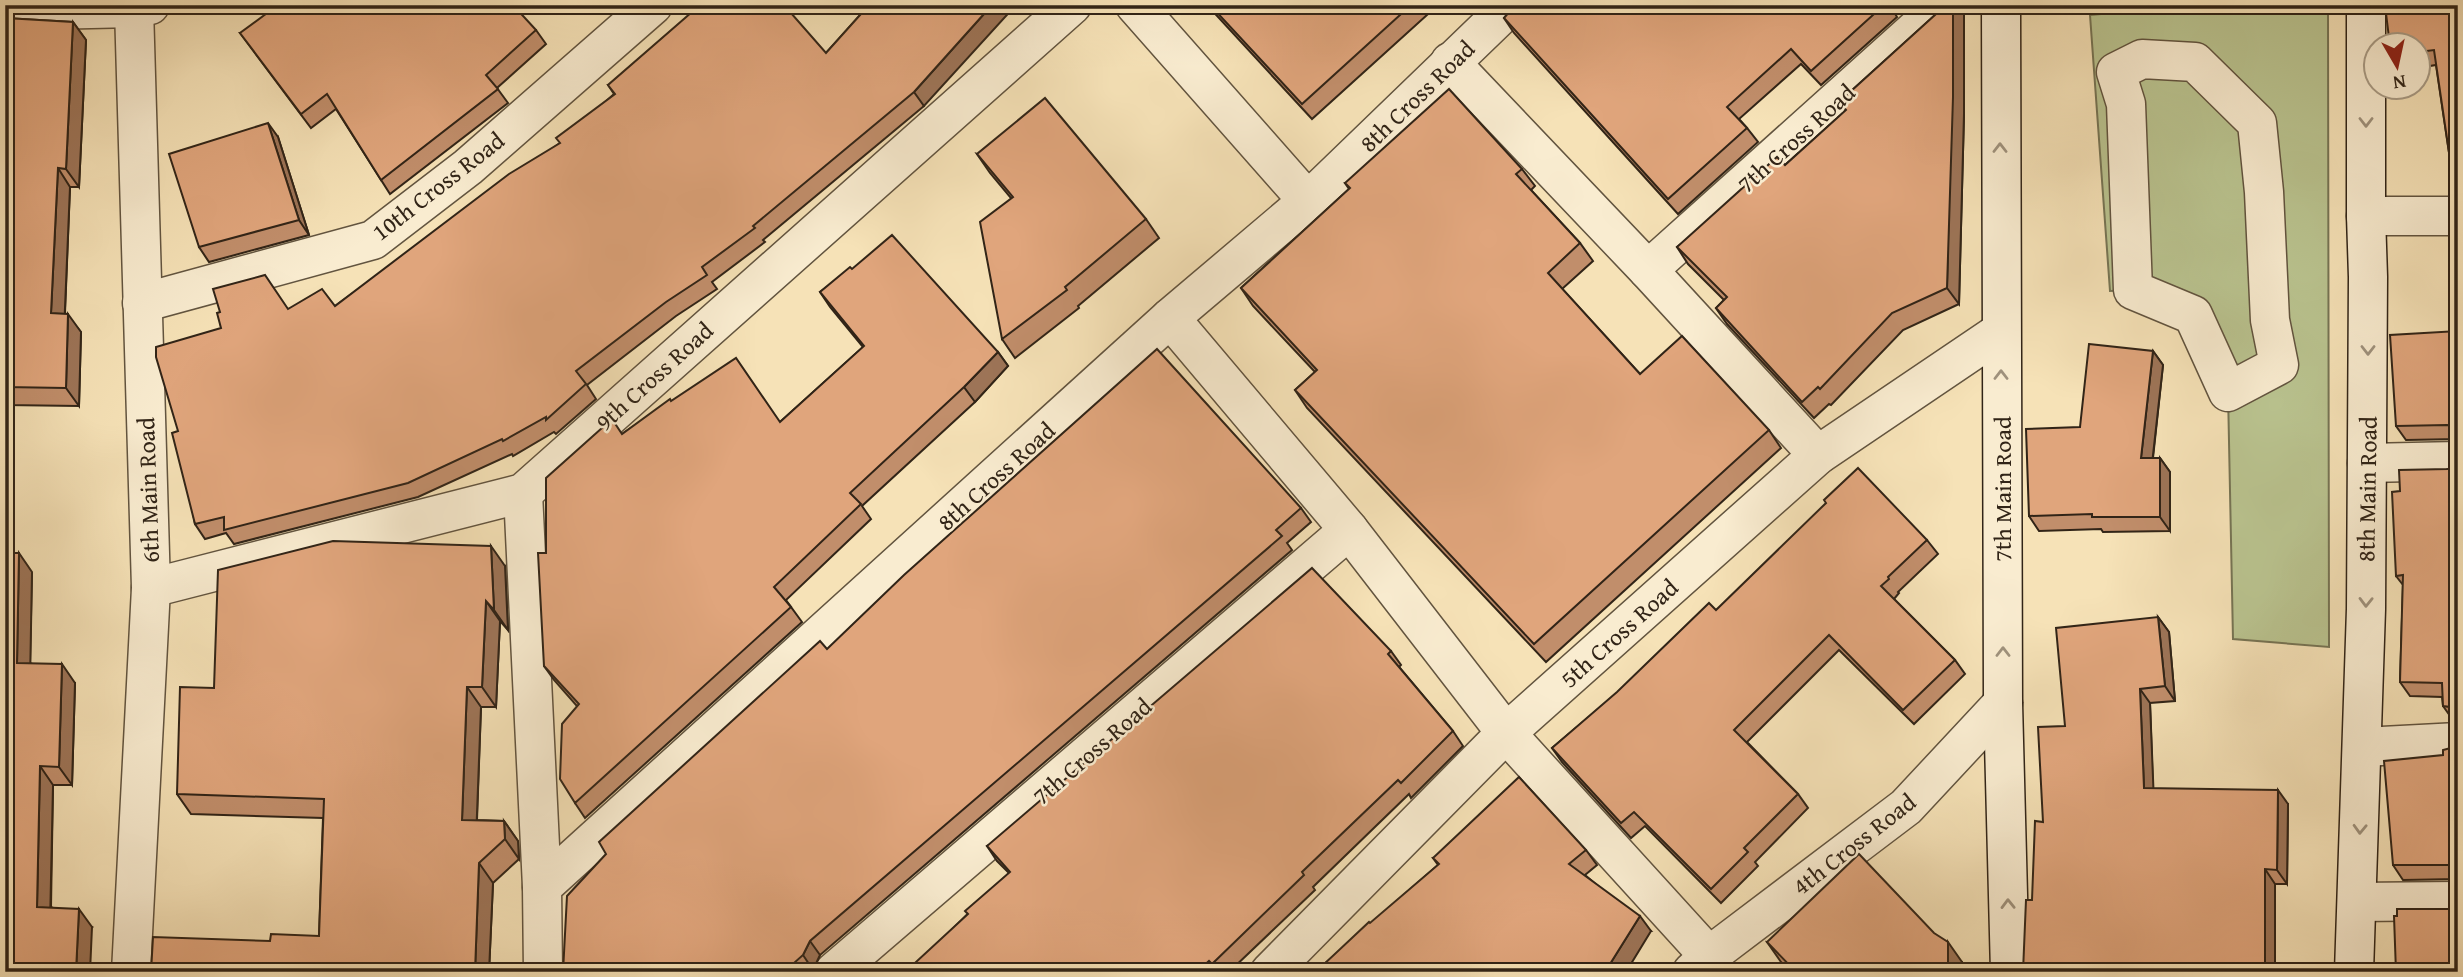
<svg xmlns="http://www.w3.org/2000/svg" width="2463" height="977" font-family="'Gentium Book Plus',serif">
	<rect width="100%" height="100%" fill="#f6e2b7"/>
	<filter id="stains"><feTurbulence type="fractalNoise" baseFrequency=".00286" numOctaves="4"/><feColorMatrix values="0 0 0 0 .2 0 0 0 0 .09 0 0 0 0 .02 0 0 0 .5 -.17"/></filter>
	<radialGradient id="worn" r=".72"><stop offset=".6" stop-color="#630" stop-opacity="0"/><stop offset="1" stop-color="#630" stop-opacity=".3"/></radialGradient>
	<polygon fill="#bac490" stroke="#767454" stroke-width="2" points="2201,5 2328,5 2329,647 2233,639 2228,392 2192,315 2133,290 2110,291 2090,15"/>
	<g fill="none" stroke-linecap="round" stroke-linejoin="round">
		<g stroke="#62543f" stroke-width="41">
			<g id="street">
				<polyline points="1135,5 1308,201"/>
				<polyline points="5,11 134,8 150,5"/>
				<polygon points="2142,59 2195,62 2257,123 2264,192 2270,320 2279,365 2228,392 2193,315 2133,290 2126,104 2116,72"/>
				<polyline points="1450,62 1648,270 1818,455"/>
				<polyline points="2366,216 2458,216"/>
				<polyline points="1648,270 1943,5"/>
				<polyline points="142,303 373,240 468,167 653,5"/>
				<polyline points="1170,318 1349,530 1506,733 1709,956"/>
				<polyline points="2367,463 2458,461"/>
				<polyline points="523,493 542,887"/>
				<polyline points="151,588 523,493 1072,5"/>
				<polyline points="2363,747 2458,742"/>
				<polyline points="2357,902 2458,901"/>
				<polyline points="131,972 151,588 134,8"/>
				<polyline points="543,972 542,887 1170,318 1308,201 1511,5"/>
				<polyline points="834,972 1349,530"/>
				<polyline points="1270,972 1506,733 1818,455 2000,332"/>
				<polyline points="1692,972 1709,956 1906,807 2003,703"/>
			</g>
		</g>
		<g stroke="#312417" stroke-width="41">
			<g id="secondary">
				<polyline points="2001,5 2003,703 2010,972"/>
				<polyline points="2354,972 2366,609 2368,277 2366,216 2366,5"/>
			</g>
		</g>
		<use href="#street" stroke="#f9ecd0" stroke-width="38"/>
		<use href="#secondary" stroke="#f9ecd0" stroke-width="38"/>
	</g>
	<g fill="#c18e6b" stroke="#312417" stroke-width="2">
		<polygon points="869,5 924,106 763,240 765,242 712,282 717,289 676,316 587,385 596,399 556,434 554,432 513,456 512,454 418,497 234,544 226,533 205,539 195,524 178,431 221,328 220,312 289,309 335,306 560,143 614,94 608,85 826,53"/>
		<polygon points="1017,5 1031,5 1024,12"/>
		<polygon points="1207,5 1438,5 1312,119"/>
		<polygon points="1515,5 1890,5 1897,17 1821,85 1801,64 1739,119 1747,128 1758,142 1678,214 1514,33 1504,18"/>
		<polygon points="1946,5 1964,6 1964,114 1959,304 1903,330 1831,405 1829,404 1814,418 1727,324 1716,308 1724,300 1688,264 1677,247 1785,165 1845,111 1839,102"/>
		<polygon points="2458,5 2458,176 2451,166 2436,65 2418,68 2418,46"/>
		<polygon points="5,18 73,22 86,40 79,187 70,187 65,313 81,332 79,406 5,405"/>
		<polygon points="536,30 546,44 497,88 508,103 390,194 336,109 311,128 240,33"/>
		<polygon points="278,137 309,235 209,262 199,247"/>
		<polygon points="977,154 1146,219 1159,238 1078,306 1079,308 1015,358 1002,339 1011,198 990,173"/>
		<polygon points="1522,169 1535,186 1531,190 1580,243 1593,261 1562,289 1640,374 1769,430 1781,448 1546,662 1307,408 1295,390 1315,372 1253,306 1241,288 1349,189 1345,183"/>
		<polygon points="852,269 998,352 1008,366 975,402 862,506 871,519 786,600 802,622 585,818 575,803 577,706 554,680 544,666 546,553 622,434 671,401 780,422 863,347 830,307 820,292"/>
		<polygon points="2458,331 2458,439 2406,440 2396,426"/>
		<polygon points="2153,351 2163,365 2153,458 2160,458 2170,472 2170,531 2103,532 2101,529 2039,531 2029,516 2080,427"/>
		<polygon points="2458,466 2458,721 2453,720 2443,706 2442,697 2410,696 2400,682 2403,585 2396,576 2400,491 2448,469"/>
		<polygon points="1301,508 1311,522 1287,543 1292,550 820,955 813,970 810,972 563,972 827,649"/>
		<polygon points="1927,540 1938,554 1898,592 1899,593 1894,599 1955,660 1965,674 1914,724 1839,650 1747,742 1798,794 1808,808 1755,862 1758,866 1721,903 1645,826 1631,838 1562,762 1552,748 1716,610"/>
		<polygon points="505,566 508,630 500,621 496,707 481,707 477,820 504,821 518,841 519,859 493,883 489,972 270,941 319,936 323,818 191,814 177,794 214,688"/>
		<polygon points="32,572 30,663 75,683 72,785 53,785 51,907 92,927 5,972"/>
		<polygon points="2158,617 2169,632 2175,701 2150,703 2153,789 2288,804 2287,884 2275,884 2275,972 2023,972 2043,822 2065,726"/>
		<polygon points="1391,651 1401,665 1399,667 1453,731 1463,746 1411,798 1409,794 1313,887 1315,890 1229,972 909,972 1009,873 997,861 987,846"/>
		<polygon points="2458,746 2458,879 2403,880 2393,865 2443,755"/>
		<polygon points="1586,850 1597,865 1585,875 1651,931 1325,970 1322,966 1438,865 1433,858"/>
		<polygon points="1767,942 1962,962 1962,972 1790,972 1781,962"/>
	</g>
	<g fill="#9d7457" stroke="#312417" stroke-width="2">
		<polygon points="992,5 1016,5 924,106 914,92"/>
		<polygon points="1953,5 1964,6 1964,114 1959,304 1947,288"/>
		<polygon points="73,22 86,40 79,187 66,169"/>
		<polygon points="268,123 278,137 309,235 299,220"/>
		<polygon points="58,168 70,187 64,332 51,313"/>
		<polygon points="68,314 81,332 79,406 66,388"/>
		<polygon points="2153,351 2163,365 2151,473 2141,458"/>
		<polygon points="998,352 1008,366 975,402 964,387"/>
		<polygon points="2160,458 2170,472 2170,531 2160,517"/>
		<polygon points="491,546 505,566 508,630 494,610"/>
		<polygon points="19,553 32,572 30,682 17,663"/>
		<polygon points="486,601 500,621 496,707 482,687"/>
		<polygon points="2158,617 2169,632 2175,701 2165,686"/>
		<polygon points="62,664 75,683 72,785 59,767"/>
		<polygon points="467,687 481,707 476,840 462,820"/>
		<polygon points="2140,689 2150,703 2154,803 2144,788"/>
		<polygon points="40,766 53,785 50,925 37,907"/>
		<polygon points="2278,790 2288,804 2287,884 2277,870"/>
		<polygon points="504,821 518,841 519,859 505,839"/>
		<polygon points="479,863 493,883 489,972 475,972"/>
		<polygon points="2265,869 2275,884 2275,972 2265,972"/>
		<polygon points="79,909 92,927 90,972 76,972"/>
		<polygon points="1640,916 1651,931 1626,972 1605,972"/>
		<polygon points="810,941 820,955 813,970 803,955"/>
		<polygon points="1948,942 1962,962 1962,972 1948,972"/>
	</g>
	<g fill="#e0a57c" stroke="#312417" stroke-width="2">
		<polygon points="278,5 513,5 536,30 486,75 498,89 381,180 327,94 301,114 240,33"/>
		<polygon points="700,5 784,5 826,53 869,5 992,5 914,92 753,226 755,228 702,267 707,275 666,302 576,371 586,384 546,420 546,417 503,441 502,439 408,483 224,530 224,517 195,524 172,433 178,431 156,357 156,347 221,328 217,313 220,312 213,289 265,275 288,309 322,289 335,306 509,174 560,143 556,138 615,94 608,85"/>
		<polygon points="1210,5 1411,5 1302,104"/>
		<polygon points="1515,5 1837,5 1830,11 1867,5 1884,5 1811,71 1791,49 1727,107 1747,128 1668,199 1504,18"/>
		<polygon points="1946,5 1953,5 1953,97 1947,288 1892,313 1820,389 1818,387 1802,402 1716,308 1727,297 1677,247 1777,157 1785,165 1846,110 1839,102"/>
		<polygon points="2385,5 2458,5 2458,165 2451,166 2434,50 2418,52 2418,46 2390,46"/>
		<polygon points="5,18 73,22 66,169 58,168 51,313 68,314 66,388 5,387"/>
		<polygon points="1449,89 1522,169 1516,174 1580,243 1548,273 1640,374 1682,336 1769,430 1534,644 1295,390 1317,370 1241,288 1350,188 1345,183"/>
		<polygon points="1045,98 1146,219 1065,287 1067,290 1002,339 980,222 1013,197 977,154"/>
		<polygon points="268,123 299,220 199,247 169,154"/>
		<polygon points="892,235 998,352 964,387 850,493 861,504 774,587 791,607 575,803 560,779 562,724 579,704 544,666 538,553 546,553 546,478 612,419 622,434 670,399 671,401 736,358 780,422 864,346 820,292 850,267 852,269"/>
		<polygon points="2458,331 2458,427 2447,425 2396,426 2390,335"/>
		<polygon points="2089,344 2153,351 2141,458 2160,458 2160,517 2092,517 2092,514 2029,516 2026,429 2080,427"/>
		<polygon points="1157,349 1301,508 1276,530 1282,536 810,941 803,955 784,972 563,972 567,896 606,854 599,842 820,641 827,649 904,575"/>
		<polygon points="2458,466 2458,708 2443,706 2442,683 2400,682 2403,575 2396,576 2392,492 2400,491 2399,470 2448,469"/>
		<polygon points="1858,468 1927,540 1888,577 1889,579 1881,586 1955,660 1903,710 1829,635 1734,730 1798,794 1744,848 1748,852 1711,889 1634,812 1621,823 1552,748 1617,692 1709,603 1716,610 1826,503 1824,500"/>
		<polygon points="333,541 491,546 494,610 486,601 482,687 467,687 462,820 504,821 505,839 479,863 475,972 151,972 153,937 270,941 271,934 319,936 324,799 177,794 180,687 214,688 218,570"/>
		<polygon points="5,553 19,553 17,663 62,664 59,767 40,766 37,907 79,909 76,972 5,972"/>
		<polygon points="1312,568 1391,651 1388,654 1453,731 1401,783 1398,780 1302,872 1304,875 1212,964 1209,961 1197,972 909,972 918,964 916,962 968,914 965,911 1010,872 987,846"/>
		<polygon points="2158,617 2165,686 2140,689 2144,788 2278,790 2277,870 2265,869 2265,972 2023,972 2026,900 2032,900 2035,821 2043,822 2038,727 2065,726 2056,628"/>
		<polygon points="2458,746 2458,867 2448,865 2393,865 2384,761 2443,755 2443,750"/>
		<polygon points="1519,777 1586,850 1569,864 1640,916 1605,972 1323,972 1325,970 1322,966 1369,922 1370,923 1439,864 1433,858"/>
		<polygon points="1859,854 1934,933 1948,942 1948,972 1796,972 1767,942"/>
		<polygon points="2458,906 2458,972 2396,972 2394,916 2397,916 2397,909 2448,909"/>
	</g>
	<defs><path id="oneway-chevron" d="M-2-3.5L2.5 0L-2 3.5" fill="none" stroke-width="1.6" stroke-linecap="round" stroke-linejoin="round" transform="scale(1.75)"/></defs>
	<g stroke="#9f927d">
		<use href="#oneway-chevron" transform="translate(2366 122) rotate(90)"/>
		<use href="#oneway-chevron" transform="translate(2000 148) rotate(-90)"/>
		<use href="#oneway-chevron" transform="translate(2368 350) rotate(90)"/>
		<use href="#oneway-chevron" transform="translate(2001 375) rotate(-90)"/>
		<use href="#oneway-chevron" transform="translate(2366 602) rotate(91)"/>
		<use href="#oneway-chevron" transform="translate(2003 652) rotate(-90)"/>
		<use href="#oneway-chevron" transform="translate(2360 829) rotate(92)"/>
		<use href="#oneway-chevron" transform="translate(2008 904) rotate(-91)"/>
	</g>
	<g text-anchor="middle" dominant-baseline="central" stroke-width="5" stroke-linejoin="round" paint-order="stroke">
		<g font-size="24" fill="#312417" stroke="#f9ecd0">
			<text transform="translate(1417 96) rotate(-44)">8th Cross Road</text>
			<text transform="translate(1796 138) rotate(-42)">7th Cross Road</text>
			<text transform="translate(438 186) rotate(-38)">10th Cross Road</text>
			<text transform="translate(654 376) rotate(-42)">9th Cross Road</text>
			<text transform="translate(996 476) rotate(-42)">8th Cross Road</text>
			<text transform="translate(2002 489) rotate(-90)">7th Main Road</text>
			<text transform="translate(2367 489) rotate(-89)">8th Main Road</text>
			<text transform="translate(148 490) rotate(-92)">6th Main Road</text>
			<text transform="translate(1619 633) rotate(-42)">5th Cross Road</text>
			<text transform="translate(1092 751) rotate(-41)">7th Cross Road</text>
			<text transform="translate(1854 844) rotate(-38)">4th Cross Road</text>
		</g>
	</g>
	<rect width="2463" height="977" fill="none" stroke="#f6e2b7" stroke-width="28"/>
	<rect x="7" y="7" width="2449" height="963" fill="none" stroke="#312417" stroke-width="3.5"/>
	<rect x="14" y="14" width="2435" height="949" fill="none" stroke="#312417" stroke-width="2"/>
	<g transform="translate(2397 66) rotate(171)"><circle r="33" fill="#f9ecd0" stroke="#a99c86" stroke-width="2"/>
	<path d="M0-5L12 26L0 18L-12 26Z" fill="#8f2418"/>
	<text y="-10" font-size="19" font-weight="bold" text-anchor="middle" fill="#312417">N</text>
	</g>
	<rect width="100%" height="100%" filter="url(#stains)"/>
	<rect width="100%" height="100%" fill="url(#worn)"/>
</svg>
